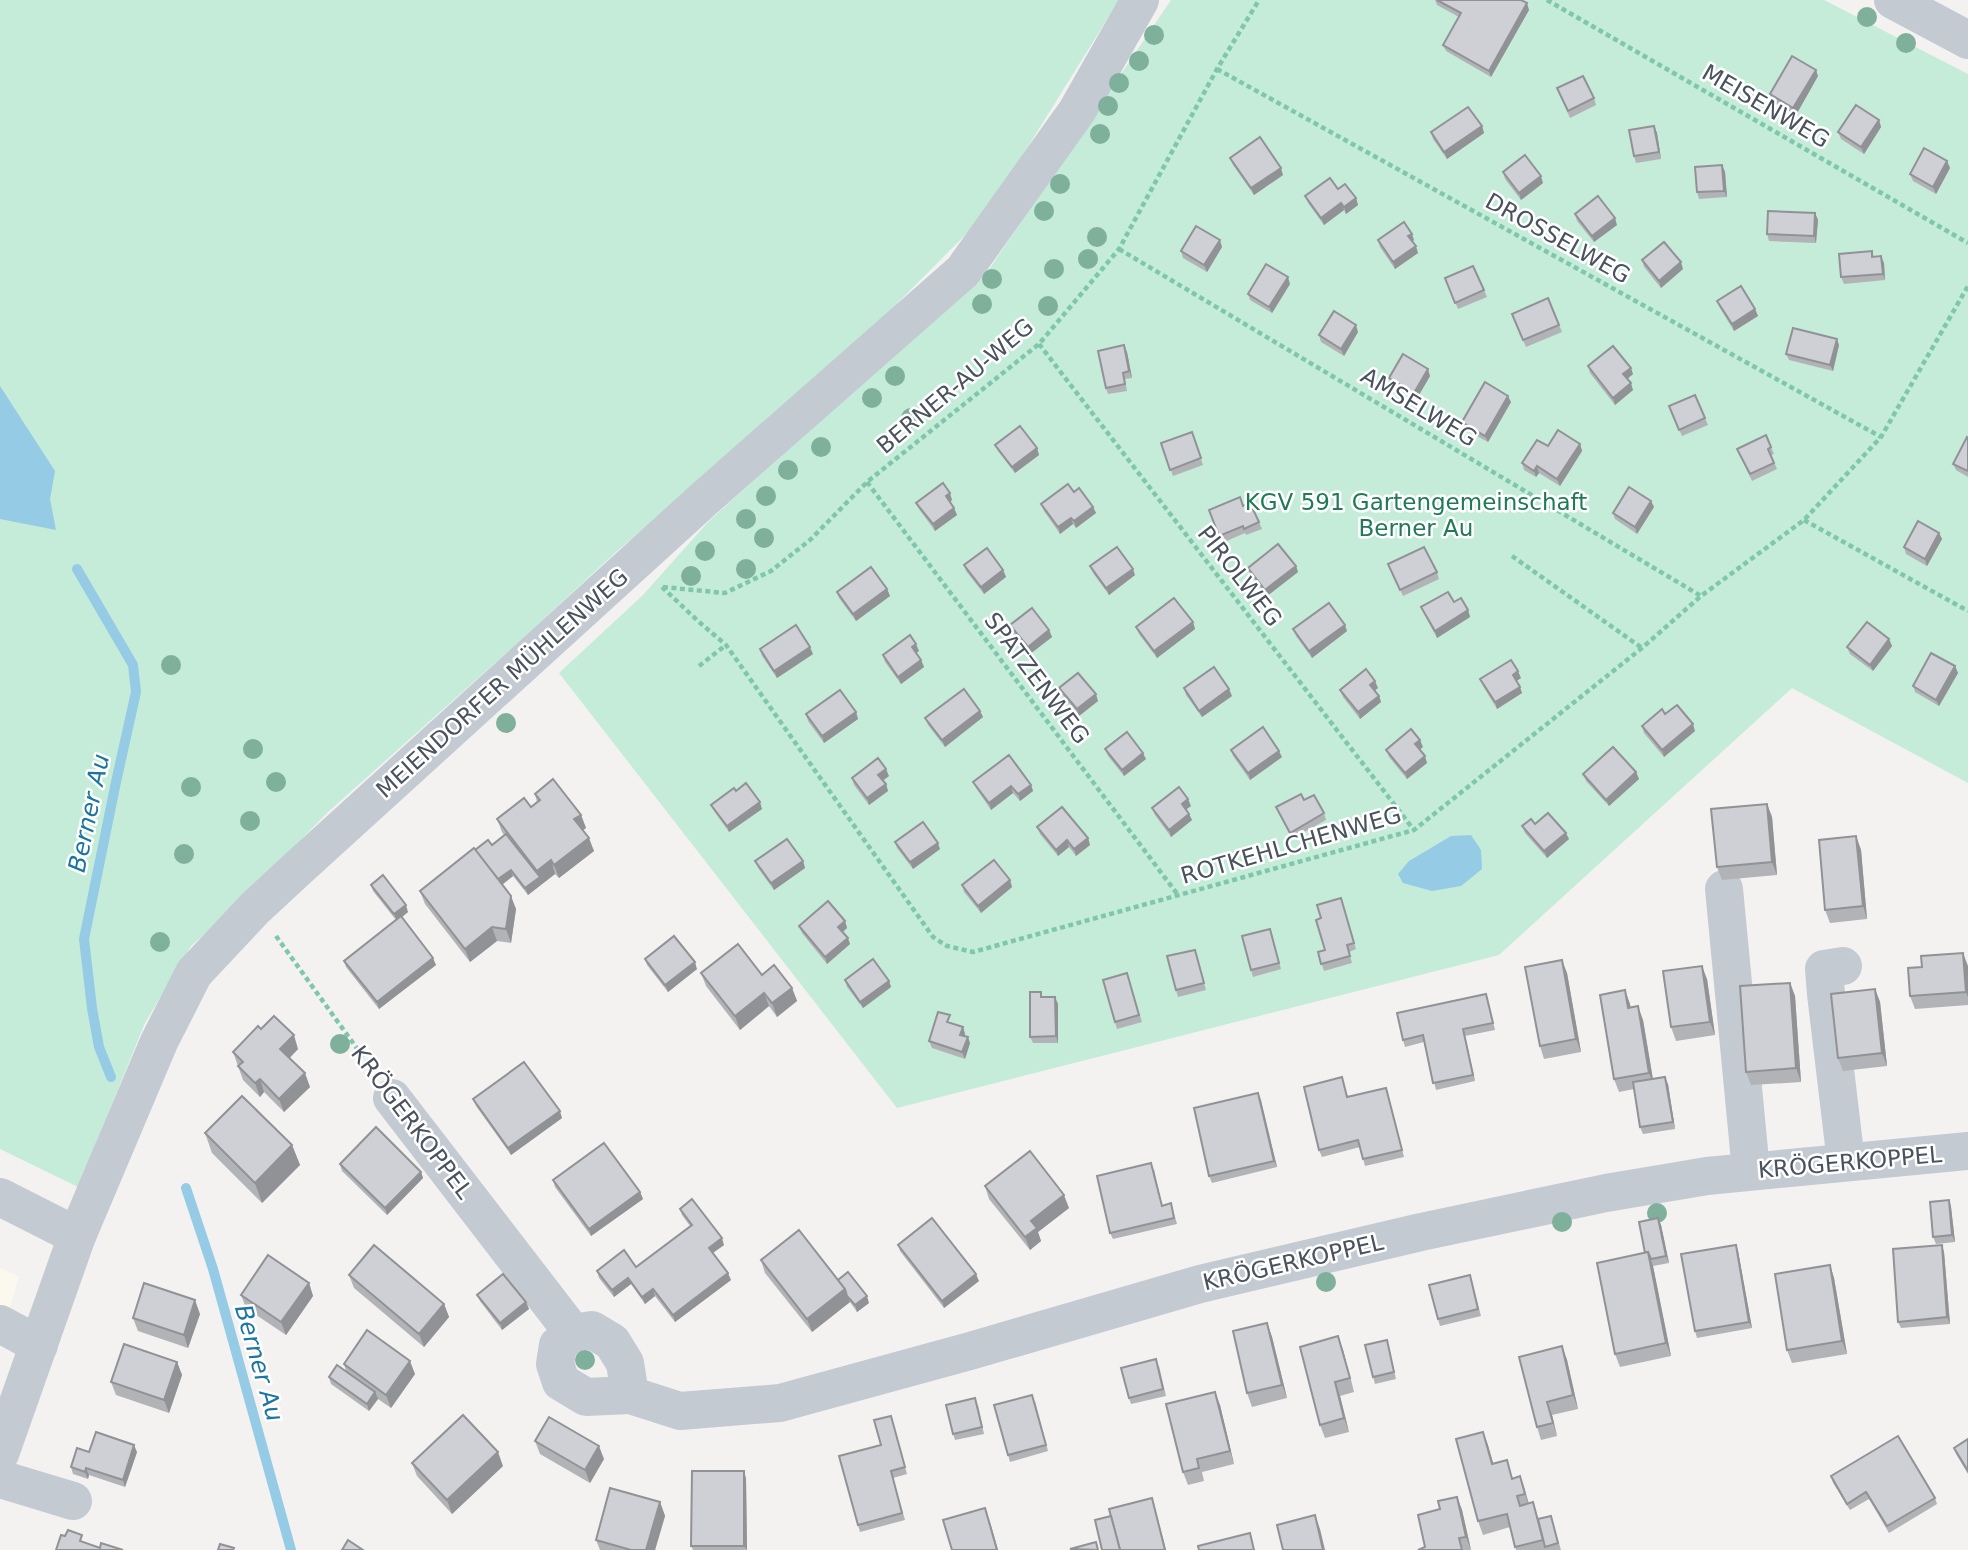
<svg xmlns="http://www.w3.org/2000/svg" width="1968" height="1550" font-family="'DejaVu Sans',sans-serif">
	<rect width="100%" height="100%" fill="#f3f2f1"/>
	<polygon fill="#fbf9ed" points="0,1268 19,1277 0,1341"/>
	<g fill="#c4ecd8">
		<polygon points="0,0 1119,0 986,214 826,375 617,551 525,636 328,812 233,909 191,946 145,1023 78,1187 0,1149"/>
		<polygon points="1171,0 1824,0 1968,74 1968,783 1792,688 1499,955 897,1108 559,673 643,595 709,521 990,268"/>
	</g>
	<g fill="#95cbe5">
		<polygon points="0,386 55,471 50,499 56,530 0,519"/>
		<polygon points="1471,835 1481,850 1482,869 1461,886 1432,891 1403,883 1398,874 1409,861 1451,836"/>
	</g>
	<g fill="none" stroke-linecap="round" stroke-linejoin="round">
		<g stroke="#95cbe5" stroke-width="10">
			<polyline points="77,569 133,665 136,692 116,782 84,939 92,1008 99,1047 111,1077"/>
			<polyline points="186,1188 213,1269 291,1550"/>
		</g>
		<g stroke="#7fc7ac" stroke-width="4.5" stroke-dasharray="5 3.5" stroke-linecap="butt">
			<polyline points="1547,0 1968,243"/>
			<polyline points="1217,69 1881,437"/>
			<polyline points="1119,249 1701,596"/>
			<polyline points="1039,344 1414,830"/>
			<polyline points="867,482 1178,895"/>
			<polyline points="1804,520 1968,611"/>
			<polyline points="1512,556 1642,648"/>
			<polyline points="662,587 699,622 726,645 933,937 947,946 973,952 1414,830 1642,648 1701,596 1804,520 1881,437 1968,286"/>
			<polyline points="663,587 725,593 771,571 810,540 867,482 1039,344 1119,249 1217,69 1259,0"/>
			<polyline points="699,666 726,645"/>
			<polyline points="276,936 371,1068"/>
		</g>
		<g stroke="#c3cad1" stroke-width="38">
			<polyline points="1893,0 1968,40"/>
			<polyline points="1724,889 1751,1171"/>
			<polyline points="1843,966 1824,969 1826,994 1846,1162"/>
			<polyline points="392,1098 573,1333"/>
			<polyline points="0,1197 77,1236"/>
			<polyline points="0,1324 39,1345"/>
			<polyline points="630,1395 625,1363 612,1342 592,1330 573,1333 558,1345 555,1364 561,1382 586,1397 630,1395 680,1411 780,1403 970,1351 1200,1284 1421,1232 1606,1193 1707,1176 1968,1151"/>
			<polyline points="0,1454 77,1236 159,1042 194,973 255,908 296,870 704,499 963,271 1077,111 1140,0"/>
			<polyline points="0,1479 73,1501"/>
		</g>
	</g>
	<g fill="#7fb09c">
		<circle cx="1867" cy="17" r="10"/>
		<circle cx="1154" cy="35" r="10"/>
		<circle cx="1906" cy="43" r="10"/>
		<circle cx="1139" cy="61" r="10"/>
		<circle cx="1119" cy="83" r="10"/>
		<circle cx="1108" cy="106" r="10"/>
		<circle cx="1100" cy="134" r="10"/>
		<circle cx="1060" cy="184" r="10"/>
		<circle cx="1044" cy="211" r="10"/>
		<circle cx="1097" cy="237" r="10"/>
		<circle cx="1088" cy="259" r="10"/>
		<circle cx="1054" cy="269" r="10"/>
		<circle cx="992" cy="279" r="10"/>
		<circle cx="982" cy="304" r="10"/>
		<circle cx="1048" cy="306" r="10"/>
		<circle cx="895" cy="376" r="10"/>
		<circle cx="872" cy="398" r="10"/>
		<circle cx="911" cy="418" r="10"/>
		<circle cx="821" cy="447" r="10"/>
		<circle cx="788" cy="470" r="10"/>
		<circle cx="766" cy="496" r="10"/>
		<circle cx="746" cy="519" r="10"/>
		<circle cx="764" cy="538" r="10"/>
		<circle cx="705" cy="551" r="10"/>
		<circle cx="746" cy="569" r="10"/>
		<circle cx="691" cy="576" r="10"/>
		<circle cx="171" cy="665" r="10"/>
		<circle cx="506" cy="723" r="10"/>
		<circle cx="253" cy="749" r="10"/>
		<circle cx="276" cy="782" r="10"/>
		<circle cx="191" cy="787" r="10"/>
		<circle cx="250" cy="821" r="10"/>
		<circle cx="184" cy="854" r="10"/>
		<circle cx="160" cy="942" r="10"/>
		<circle cx="340" cy="1044" r="10"/>
		<circle cx="1657" cy="1213" r="10"/>
		<circle cx="1562" cy="1222" r="10"/>
		<circle cx="1326" cy="1282" r="10"/>
		<circle cx="585" cy="1360" r="10"/>
	</g>
	<g fill="#b2b3b7">
		<polygon points="1435,0 1521,0 1529,10 1491,77 1446,51 1443,45 1459,17 1437,5"/>
		<polygon points="1818,76 1796,115 1772,101 1770,94"/>
		<polygon points="1557,88 1594,98 1596,105 1570,118"/>
		<polygon points="1879,120 1881,127 1864,154 1841,139 1838,132"/>
		<polygon points="1482,126 1484,133 1447,159 1433,139 1431,132"/>
		<polygon points="1654,126 1657,133 1661,159 1636,163 1634,156"/>
		<polygon points="1230,158 1283,175 1254,195 1233,165"/>
		<polygon points="1947,161 1950,168 1936,194 1913,181 1910,174"/>
		<polygon points="1722,165 1725,172 1727,197 1699,199 1697,192"/>
		<polygon points="1503,172 1543,183 1521,200 1505,179"/>
		<polygon points="1305,196 1356,198 1358,205 1346,214 1344,210 1324,225 1308,203"/>
		<polygon points="1815,213 1818,220 1816,243 1769,241 1767,234"/>
		<polygon points="1575,214 1617,225 1594,242 1577,221"/>
		<polygon points="1378,240 1414,240 1412,242 1418,253 1395,269 1380,247"/>
		<polygon points="1222,247 1207,272 1183,258 1181,251"/>
		<polygon points="1872,251 1874,257 1884,263 1885,280 1844,284 1841,277"/>
		<polygon points="1642,260 1683,269 1661,288 1644,267"/>
		<polygon points="1445,278 1484,290 1487,297 1458,309"/>
		<polygon points="1290,284 1272,313 1250,300 1248,294"/>
		<polygon points="1548,298 1562,332 1526,347 1514,320"/>
		<polygon points="1717,301 1755,309 1758,316 1734,331 1720,308"/>
		<polygon points="1358,332 1344,356 1321,342 1319,335"/>
		<polygon points="1839,345 1833,371 1789,360 1786,354"/>
		<polygon points="1127,352 1132,378 1125,379 1127,391 1108,394 1106,388"/>
		<polygon points="1588,366 1633,374 1627,379 1633,390 1615,405 1590,373"/>
		<polygon points="1430,376 1416,400 1391,385 1389,378"/>
		<polygon points="1511,402 1488,442 1464,429 1462,422"/>
		<polygon points="1669,406 1705,418 1708,425 1682,436"/>
		<polygon points="1192,432 1203,465 1173,476 1161,443"/>
		<polygon points="1968,438 1968,477 1956,470 1953,464"/>
		<polygon points="1580,444 1582,451 1560,486 1539,473 1536,477 1524,470 1522,463 1548,446"/>
		<polygon points="995,445 1037,448 1039,455 1015,473 998,451"/>
		<polygon points="1771,447 1774,454 1771,455 1777,469 1752,481 1737,449"/>
		<polygon points="1074,492 1093,507 1096,513 1076,528 1073,524 1060,534 1044,511 1041,504"/>
		<polygon points="952,500 950,502 957,515 935,531 919,509 916,503"/>
		<polygon points="1651,501 1654,507 1637,534 1615,519 1613,513"/>
		<polygon points="1209,510 1259,522 1262,529 1246,535 1245,533 1222,543"/>
		<polygon points="1939,533 1942,539 1927,566 1906,554 1904,547"/>
		<polygon points="1388,564 1437,572 1439,579 1403,596"/>
		<polygon points="964,565 1003,570 1006,577 984,594 966,571"/>
		<polygon points="1090,566 1135,575 1109,595 1093,573"/>
		<polygon points="1296,566 1298,572 1267,596 1250,574 1248,568"/>
		<polygon points="887,589 890,596 856,621 839,598 837,592"/>
		<polygon points="1454,602 1468,610 1470,617 1437,638 1424,614 1421,607"/>
		<polygon points="1193,622 1195,629 1157,658 1139,634 1136,627"/>
		<polygon points="1010,625 1049,630 1052,637 1030,654 1013,632"/>
		<polygon points="1293,629 1347,631 1312,658 1296,636"/>
		<polygon points="1889,639 1892,646 1873,671 1850,654 1847,647"/>
		<polygon points="760,649 813,654 777,678 762,656"/>
		<polygon points="919,651 916,653 921,660 924,667 901,684 885,662 883,655"/>
		<polygon points="1955,666 1958,673 1939,706 1915,692 1913,686"/>
		<polygon points="1521,678 1516,681 1522,693 1497,709 1483,686 1480,679"/>
		<polygon points="1059,688 1098,701 1079,716 1062,694"/>
		<polygon points="1184,688 1232,696 1202,717 1186,695"/>
		<polygon points="1378,688 1375,690 1379,696 1381,702 1360,719 1343,697 1340,690"/>
		<polygon points="980,711 983,717 945,747 928,725 925,718"/>
		<polygon points="856,712 858,719 824,743 808,721 806,714"/>
		<polygon points="1642,726 1695,731 1664,757 1644,733"/>
		<polygon points="1423,747 1419,749 1427,763 1407,779 1389,757 1386,750"/>
		<polygon points="1105,749 1146,759 1124,776 1108,756"/>
		<polygon points="1231,750 1282,757 1250,780 1233,756"/>
		<polygon points="1636,772 1639,779 1609,806 1586,781 1583,774"/>
		<polygon points="889,776 883,780 886,784 888,791 869,805 854,785 852,778"/>
		<polygon points="973,782 1031,785 1033,791 1020,801 1013,793 991,810 976,788"/>
		<polygon points="736,791 762,809 729,832 714,811 711,805"/>
		<polygon points="535,794 581,815 586,828 583,830 594,851 559,878 555,874 528,895 513,876 502,885 516,909 511,943 497,941 470,962 425,904 420,891 475,850 492,845 504,835 502,832 497,819 531,807 537,802"/>
		<polygon points="1304,800 1324,813 1326,820 1292,839 1276,807"/>
		<polygon points="1767,804 1772,817 1777,875 1722,880 1717,867"/>
		<polygon points="1191,806 1186,809 1192,820 1171,837 1155,815 1152,808"/>
		<polygon points="1522,826 1569,839 1547,858 1525,833"/>
		<polygon points="1037,827 1088,838 1090,845 1076,856 1069,847 1058,856 1040,834"/>
		<polygon points="1856,836 1861,850 1867,919 1830,923 1825,910"/>
		<polygon points="895,842 940,849 913,869 897,848"/>
		<polygon points="755,861 803,861 805,868 774,890 758,868"/>
		<polygon points="1010,880 1012,887 981,913 964,892 962,885"/>
		<polygon points="371,885 408,912 402,917 436,965 379,1009 346,967 344,961 396,920 373,891"/>
		<polygon points="1341,898 1356,949 1349,952 1352,963 1324,971 1318,952 1325,950 1321,918"/>
		<polygon points="845,921 847,928 843,932 850,944 827,964 802,933 799,926"/>
		<polygon points="1270,929 1281,969 1253,977 1251,970"/>
		<polygon points="1195,950 1206,990 1178,997 1176,990"/>
		<polygon points="645,959 697,969 668,992 647,965"/>
		<polygon points="1968,966 1968,1005 1915,1009 1910,996"/>
		<polygon points="701,973 762,975 792,988 797,1001 777,1017 769,1006 740,1030 706,986"/>
		<polygon points="1127,973 1142,1022 1117,1029 1115,1022"/>
		<polygon points="1567,973 1581,1052 1544,1059 1540,1046"/>
		<polygon points="1707,979 1715,1035 1676,1041 1671,1027"/>
		<polygon points="845,980 889,981 891,987 863,1008 847,987"/>
		<polygon points="1790,983 1795,996 1801,1082 1751,1085 1746,1072"/>
		<polygon points="1875,989 1880,1002 1887,1066 1843,1071 1838,1058"/>
		<polygon points="1625,990 1631,1008 1643,1020 1653,1079 1668,1084 1675,1129 1643,1134 1640,1127 1634,1089 1619,1092 1614,1079"/>
		<polygon points="1043,997 1058,1004 1058,1043 1033,1043 1030,1037"/>
		<polygon points="1488,1000 1495,1030 1465,1036 1475,1081 1436,1090 1424,1042 1405,1047 1403,1040"/>
		<polygon points="952,1022 952,1023 963,1027 965,1034 964,1036 970,1043 965,1059 932,1048 929,1041"/>
		<polygon points="261,1029 298,1049 290,1058 310,1087 284,1112 264,1092 260,1097 243,1080 233,1052"/>
		<polygon points="1342,1077 1348,1097 1388,1094 1404,1157 1365,1166 1360,1147 1322,1157 1319,1150"/>
		<polygon points="1258,1093 1277,1167 1212,1183 1209,1176"/>
		<polygon points="473,1099 562,1118 511,1155 476,1106"/>
		<polygon points="205,1133 292,1145 300,1165 262,1203 212,1153"/>
		<polygon points="340,1164 421,1172 423,1178 387,1215 342,1171"/>
		<polygon points="1154,1169 1162,1206 1173,1210 1177,1224 1113,1239 1110,1233"/>
		<polygon points="553,1180 640,1192 643,1199 591,1236 555,1187"/>
		<polygon points="985,1186 1069,1208 1038,1232 1041,1241 1030,1250 989,1199"/>
		<polygon points="1949,1200 1951,1207 1955,1242 1936,1244 1933,1237"/>
		<polygon points="680,1209 724,1245 713,1253 731,1280 675,1322 655,1296 645,1304 631,1284 614,1297 599,1278 597,1271 636,1267 690,1226 682,1215"/>
		<polygon points="1658,1218 1661,1225 1669,1263 1653,1266 1671,1356 1620,1367 1615,1354 1645,1253"/>
		<polygon points="898,1245 979,1281 944,1308 900,1251"/>
		<polygon points="1736,1245 1738,1251 1752,1328 1697,1338 1695,1331"/>
		<polygon points="1944,1252 1950,1324 1901,1328 1898,1322"/>
		<polygon points="761,1260 869,1303 857,1312 850,1302 812,1332 765,1273"/>
		<polygon points="1830,1265 1834,1278 1847,1354 1792,1363 1787,1350"/>
		<polygon points="349,1275 444,1304 449,1317 424,1347 354,1288"/>
		<polygon points="1472,1282 1481,1316 1440,1326 1438,1319"/>
		<polygon points="309,1283 313,1296 286,1335 246,1308 241,1295"/>
		<polygon points="477,1295 526,1302 529,1309 502,1330 480,1301"/>
		<polygon points="200,1314 188,1348 138,1331 133,1318"/>
		<polygon points="1267,1323 1272,1337 1287,1398 1252,1407 1247,1393"/>
		<polygon points="1387,1340 1396,1379 1375,1384 1373,1377"/>
		<polygon points="1562,1346 1567,1360 1578,1409 1552,1415 1557,1436 1541,1440 1537,1427"/>
		<polygon points="1343,1350 1354,1392 1340,1396 1349,1432 1325,1438 1320,1425"/>
		<polygon points="177,1362 182,1375 169,1413 116,1395 111,1382"/>
		<polygon points="344,1364 415,1374 391,1408 378,1399 369,1411 331,1384 329,1377 346,1371"/>
		<polygon points="1159,1366 1166,1396 1131,1404 1129,1398"/>
		<polygon points="1035,1401 1048,1451 1010,1462 1008,1455"/>
		<polygon points="978,1405 984,1434 955,1440 953,1434"/>
		<polygon points="1220,1405 1234,1464 1202,1472 1204,1481 1188,1485 1183,1472"/>
		<polygon points="891,1416 907,1474 893,1478 905,1520 860,1532 858,1525 881,1445"/>
		<polygon points="1483,1432 1493,1463 1514,1478 1520,1476 1529,1503 1539,1519 1551,1516 1561,1550 1516,1550 1510,1527 1483,1535 1478,1521"/>
		<polygon points="1968,1439 1968,1474 1956,1454 1954,1448"/>
		<polygon points="535,1441 604,1459 590,1483 540,1454"/>
		<polygon points="137,1452 125,1487 89,1475 88,1479 73,1474 71,1467"/>
		<polygon points="412,1463 503,1466 452,1514 417,1476"/>
		<polygon points="1831,1476 1935,1498 1937,1504 1889,1533 1869,1499 1850,1510 1833,1483"/>
		<polygon points="746,1478 747,1550 693,1550 691,1546"/>
		<polygon points="1457,1497 1462,1510 1471,1550 1418,1550 1425,1547"/>
		<polygon points="660,1502 665,1516 655,1550 600,1550 596,1540"/>
	</g>
	<g fill="#919295">
		<polygon points="1527,3 1529,10 1491,77 1489,71"/>
		<polygon points="1816,70 1818,76 1796,115 1793,108"/>
		<polygon points="1879,120 1881,127 1864,154 1861,147"/>
		<polygon points="1482,126 1484,133 1447,159 1444,152"/>
		<polygon points="1654,126 1657,133 1661,159 1659,152"/>
		<polygon points="1947,161 1950,168 1936,194 1933,187"/>
		<polygon points="1722,165 1725,172 1727,197 1724,191"/>
		<polygon points="1281,168 1283,175 1254,195 1251,188"/>
		<polygon points="1541,176 1543,183 1521,200 1519,193"/>
		<polygon points="1356,198 1358,205 1346,214 1344,207"/>
		<polygon points="1341,203 1344,210 1324,225 1321,218"/>
		<polygon points="1815,213 1818,220 1816,243 1814,236"/>
		<polygon points="1615,218 1617,225 1594,242 1592,236"/>
		<polygon points="1412,234 1414,240 1411,243 1408,236"/>
		<polygon points="1220,240 1222,247 1207,272 1204,265"/>
		<polygon points="1416,246 1418,253 1395,269 1393,262"/>
		<polygon points="1881,256 1884,263 1885,280 1883,274"/>
		<polygon points="1681,262 1683,269 1661,288 1659,281"/>
		<polygon points="1288,277 1290,284 1272,313 1269,307"/>
		<polygon points="1755,309 1758,316 1734,331 1732,324"/>
		<polygon points="1356,325 1358,332 1344,356 1341,349"/>
		<polygon points="1837,339 1839,345 1833,371 1830,365"/>
		<polygon points="1124,345 1127,352 1132,378 1129,371"/>
		<polygon points="1631,368 1633,374 1625,381 1623,374"/>
		<polygon points="1428,369 1430,376 1416,400 1414,393"/>
		<polygon points="1631,383 1633,390 1615,405 1613,398"/>
		<polygon points="1508,396 1511,402 1488,442 1485,436"/>
		<polygon points="1580,444 1582,451 1560,486 1557,479"/>
		<polygon points="1037,448 1039,455 1015,473 1012,467"/>
		<polygon points="1537,466 1539,473 1536,477 1534,471"/>
		<polygon points="950,493 952,500 948,503 946,496"/>
		<polygon points="1651,501 1654,507 1637,534 1635,527"/>
		<polygon points="1093,507 1096,513 1076,528 1074,521"/>
		<polygon points="954,508 957,515 935,531 933,524"/>
		<polygon points="1071,518 1073,524 1060,534 1058,527"/>
		<polygon points="1939,533 1942,539 1927,566 1925,559"/>
		<polygon points="1296,566 1298,572 1267,596 1265,590"/>
		<polygon points="1133,569 1135,575 1109,595 1106,588"/>
		<polygon points="1003,570 1006,577 984,594 981,587"/>
		<polygon points="887,589 890,596 856,621 853,614"/>
		<polygon points="1468,610 1470,617 1437,638 1435,631"/>
		<polygon points="1193,622 1195,629 1157,658 1154,651"/>
		<polygon points="1345,625 1347,631 1312,658 1309,651"/>
		<polygon points="1049,630 1052,637 1030,654 1028,647"/>
		<polygon points="1889,639 1892,646 1873,671 1870,665"/>
		<polygon points="916,644 919,651 915,654 912,647"/>
		<polygon points="810,647 813,654 777,678 774,671"/>
		<polygon points="921,660 924,667 901,684 898,677"/>
		<polygon points="1955,666 1958,673 1939,706 1936,700"/>
		<polygon points="1518,671 1521,678 1515,682 1513,675"/>
		<polygon points="1375,681 1378,688 1373,692 1370,685"/>
		<polygon points="1520,687 1522,693 1497,709 1495,702"/>
		<polygon points="1229,689 1232,696 1202,717 1199,711"/>
		<polygon points="1096,694 1098,701 1079,716 1077,709"/>
		<polygon points="1379,696 1381,702 1360,719 1358,712"/>
		<polygon points="980,711 983,717 945,747 942,740"/>
		<polygon points="856,712 858,719 824,743 822,736"/>
		<polygon points="1693,724 1695,731 1664,757 1662,750"/>
		<polygon points="1420,740 1423,747 1418,751 1415,744"/>
		<polygon points="1279,751 1282,757 1250,780 1248,773"/>
		<polygon points="1143,753 1146,759 1124,776 1122,770"/>
		<polygon points="1425,756 1427,763 1407,779 1405,773"/>
		<polygon points="886,769 889,776 881,782 878,775"/>
		<polygon points="1636,772 1639,779 1609,806 1606,800"/>
		<polygon points="886,784 888,791 869,805 867,798"/>
		<polygon points="1031,785 1033,791 1020,801 1018,794"/>
		<polygon points="1011,786 1013,793 991,810 989,803"/>
		<polygon points="1188,799 1191,806 1184,811 1182,804"/>
		<polygon points="760,802 762,809 729,832 727,826"/>
		<polygon points="1767,804 1772,817 1777,875 1772,862"/>
		<polygon points="1189,814 1192,820 1171,837 1169,830"/>
		<polygon points="581,815 586,828 579,833 574,819"/>
		<polygon points="1566,833 1569,839 1547,858 1544,851"/>
		<polygon points="1856,836 1861,850 1867,919 1863,906"/>
		<polygon points="589,838 594,851 559,878 554,865"/>
		<polygon points="1088,838 1090,845 1076,856 1074,849"/>
		<polygon points="1067,840 1069,847 1058,856 1056,850"/>
		<polygon points="938,843 940,849 913,869 910,862"/>
		<polygon points="551,860 555,874 528,895 525,888 540,877 537,871"/>
		<polygon points="803,861 805,868 774,890 771,883"/>
		<polygon points="511,870 513,876 499,887 497,881"/>
		<polygon points="1010,880 1012,887 981,913 978,906"/>
		<polygon points="511,896 516,909 511,943 506,929"/>
		<polygon points="406,905 408,912 397,921 394,914"/>
		<polygon points="845,921 847,928 841,933 838,927"/>
		<polygon points="492,927 497,941 470,962 465,949"/>
		<polygon points="848,938 850,944 827,964 825,957"/>
		<polygon points="1963,953 1968,966 1968,997 1966,992"/>
		<polygon points="433,958 436,965 379,1009 377,1002"/>
		<polygon points="1562,960 1567,973 1581,1052 1576,1039"/>
		<polygon points="695,962 697,969 668,992 665,985"/>
		<polygon points="1702,966 1707,979 1715,1035 1710,1022"/>
		<polygon points="889,981 891,987 863,1008 860,1002"/>
		<polygon points="1790,983 1795,996 1801,1082 1796,1068"/>
		<polygon points="792,988 797,1001 777,1017 772,1003"/>
		<polygon points="1875,989 1880,1002 1887,1066 1882,1053"/>
		<polygon points="1625,990 1630,1004 1633,1022 1628,1008"/>
		<polygon points="764,993 769,1006 740,1030 735,1016"/>
		<polygon points="1055,997 1058,1004 1058,1043 1056,1036"/>
		<polygon points="1638,1006 1643,1020 1654,1086 1649,1073"/>
		<polygon points="963,1027 965,1034 963,1041 960,1035"/>
		<polygon points="1463,1029 1465,1036 1475,1081 1473,1075"/>
		<polygon points="294,1035 298,1049 285,1062 280,1049"/>
		<polygon points="968,1037 970,1043 965,1059 962,1052"/>
		<polygon points="305,1073 310,1087 284,1112 279,1099"/>
		<polygon points="1665,1077 1668,1084 1675,1129 1673,1122"/>
		<polygon points="260,1079 264,1092 260,1097 255,1083"/>
		<polygon points="1258,1093 1261,1100 1277,1167 1274,1161"/>
		<polygon points="560,1111 562,1118 511,1155 508,1148"/>
		<polygon points="292,1145 300,1165 262,1203 255,1183"/>
		<polygon points="421,1172 423,1178 387,1215 385,1208"/>
		<polygon points="640,1192 643,1199 591,1236 589,1229"/>
		<polygon points="1064,1195 1069,1208 1038,1232 1041,1241 1030,1250 1025,1237 1031,1221"/>
		<polygon points="1949,1200 1951,1207 1955,1242 1952,1235"/>
		<polygon points="1658,1218 1661,1225 1669,1263 1666,1256"/>
		<polygon points="722,1238 724,1245 711,1254 709,1248"/>
		<polygon points="1736,1245 1738,1251 1752,1328 1749,1322"/>
		<polygon points="1942,1245 1944,1252 1950,1324 1947,1317"/>
		<polygon points="1648,1252 1653,1266 1671,1356 1666,1343"/>
		<polygon points="1830,1265 1834,1278 1847,1354 1842,1341"/>
		<polygon points="728,1273 731,1280 675,1322 673,1315"/>
		<polygon points="976,1274 979,1281 944,1308 942,1301"/>
		<polygon points="628,1278 631,1284 614,1297 612,1290"/>
		<polygon points="309,1283 313,1296 286,1335 281,1322"/>
		<polygon points="653,1289 655,1296 645,1304 642,1297"/>
		<polygon points="845,1289 850,1302 812,1332 807,1319"/>
		<polygon points="867,1296 869,1303 857,1312 855,1305"/>
		<polygon points="195,1300 200,1314 188,1348 184,1335"/>
		<polygon points="526,1302 529,1309 502,1330 500,1323"/>
		<polygon points="444,1304 449,1317 424,1347 419,1334"/>
		<polygon points="1267,1323 1272,1337 1287,1398 1282,1385"/>
		<polygon points="1338,1336 1343,1350 1354,1392"/>
		<polygon points="1562,1346 1567,1360 1578,1409 1573,1395"/>
		<polygon points="410,1361 415,1374 391,1408 386,1395"/>
		<polygon points="177,1362 182,1375 169,1413 164,1400"/>
		<polygon points="1335,1382 1340,1396 1349,1432 1344,1418"/>
		<polygon points="375,1392 378,1399 369,1411 367,1404"/>
		<polygon points="1215,1392 1220,1405 1234,1464 1230,1451"/>
		<polygon points="1547,1402 1552,1415 1557,1436 1553,1423"/>
		<polygon points="1483,1432 1488,1445 1497,1477 1492,1464"/>
		<polygon points="134,1445 137,1452 125,1487 123,1480"/>
		<polygon points="599,1446 604,1459 590,1483 585,1470"/>
		<polygon points="498,1452 503,1466 452,1514 447,1500"/>
		<polygon points="86,1468 89,1475 88,1479 85,1472"/>
		<polygon points="744,1471 746,1478 747,1550 744,1546"/>
		<polygon points="1520,1476 1525,1490 1529,1507 1525,1494"/>
		<polygon points="1457,1497 1462,1510 1471,1550 1466,1537"/>
		<polygon points="1152,1498 1156,1512 1166,1550 1165,1550"/>
		<polygon points="660,1502 665,1516 655,1550 646,1550"/>
		<polygon points="985,1508 990,1522 998,1550 997,1550"/>
		<polygon points="1315,1515 1320,1529 1325,1550 1323,1550"/>
	</g>
	<g fill="#cfd0d5" stroke="#919295" stroke-width="2">
		<polygon points="1437,0 1521,0 1527,3 1489,71 1443,45 1461,13"/>
		<polygon points="1792,56 1816,70 1793,108 1770,94"/>
		<polygon points="1583,76 1594,98 1568,111 1557,88"/>
		<polygon points="1856,105 1879,120 1861,147 1838,132"/>
		<polygon points="1468,107 1482,126 1444,152 1431,132"/>
		<polygon points="1654,126 1659,152 1634,156 1629,130"/>
		<polygon points="1260,137 1281,168 1251,188 1230,158"/>
		<polygon points="1924,148 1947,161 1933,187 1910,174"/>
		<polygon points="1525,155 1541,176 1519,193 1503,172"/>
		<polygon points="1722,165 1724,191 1697,192 1695,167"/>
		<polygon points="1330,178 1338,189 1345,184 1356,198 1344,207 1341,203 1321,218 1305,196"/>
		<polygon points="1598,196 1615,218 1592,236 1575,214"/>
		<polygon points="1768,211 1815,213 1814,236 1767,234"/>
		<polygon points="1404,222 1412,234 1408,236 1416,246 1393,262 1378,240"/>
		<polygon points="1196,226 1220,240 1204,265 1181,251"/>
		<polygon points="1664,242 1681,262 1659,281 1642,260"/>
		<polygon points="1872,251 1872,257 1881,256 1883,274 1841,277 1839,254"/>
		<polygon points="1266,264 1288,277 1269,307 1248,294"/>
		<polygon points="1473,266 1484,290 1455,303 1445,278"/>
		<polygon points="1741,286 1755,309 1732,324 1717,301"/>
		<polygon points="1548,298 1559,325 1523,340 1512,314"/>
		<polygon points="1334,311 1356,325 1341,349 1319,335"/>
		<polygon points="1793,328 1837,339 1830,365 1786,354"/>
		<polygon points="1124,345 1129,371 1123,373 1125,384 1106,388 1098,351"/>
		<polygon points="1613,346 1631,368 1623,374 1631,383 1613,398 1588,366"/>
		<polygon points="1403,354 1428,369 1414,393 1389,378"/>
		<polygon points="1485,382 1508,396 1485,436 1462,422"/>
		<polygon points="1695,395 1705,418 1679,430 1669,406"/>
		<polygon points="1020,426 1037,448 1012,467 995,445"/>
		<polygon points="1558,430 1580,444 1557,479 1537,466 1534,471 1522,463 1537,440 1548,446"/>
		<polygon points="1192,432 1201,458 1170,470 1161,443"/>
		<polygon points="1766,435 1771,447 1768,449 1774,463 1750,474 1737,449"/>
		<polygon points="1967,437 1968,438 1968,471 1953,464"/>
		<polygon points="943,483 950,493 946,496 954,508 933,524 916,503"/>
		<polygon points="1068,484 1074,492 1079,488 1093,507 1074,521 1071,518 1058,527 1041,504"/>
		<polygon points="1629,487 1651,501 1635,527 1613,513"/>
		<polygon points="1240,497 1243,506 1250,503 1259,522 1244,529 1243,526 1219,536 1209,510"/>
		<polygon points="1918,521 1939,533 1925,559 1904,547"/>
		<polygon points="1278,544 1296,566 1265,590 1248,568"/>
		<polygon points="1117,547 1133,569 1106,588 1090,566"/>
		<polygon points="1424,547 1437,572 1400,590 1388,564"/>
		<polygon points="987,548 1003,570 981,587 964,565"/>
		<polygon points="871,567 887,589 853,614 837,592"/>
		<polygon points="1448,592 1454,602 1461,598 1468,610 1435,631 1421,607"/>
		<polygon points="1174,598 1193,622 1154,651 1136,627"/>
		<polygon points="1329,603 1345,625 1309,651 1293,629"/>
		<polygon points="1032,608 1049,630 1028,647 1010,625"/>
		<polygon points="1867,622 1889,639 1870,665 1847,647"/>
		<polygon points="796,625 810,647 774,671 760,649"/>
		<polygon points="910,635 916,644 912,647 921,660 898,677 883,655"/>
		<polygon points="1931,653 1955,666 1936,700 1913,686"/>
		<polygon points="1511,660 1518,671 1513,675 1520,687 1495,702 1480,679"/>
		<polygon points="1214,667 1229,689 1199,711 1184,688"/>
		<polygon points="1366,669 1375,681 1370,685 1379,696 1358,712 1340,690"/>
		<polygon points="1078,673 1096,694 1077,709 1059,688"/>
		<polygon points="964,689 980,711 942,740 925,718"/>
		<polygon points="840,690 856,712 822,736 806,714"/>
		<polygon points="1677,705 1693,724 1662,750 1642,726 1662,709 1665,714"/>
		<polygon points="1263,727 1279,751 1248,773 1231,750"/>
		<polygon points="1411,729 1420,740 1415,744 1425,756 1405,773 1386,750"/>
		<polygon points="1127,732 1143,753 1122,770 1105,749"/>
		<polygon points="1613,747 1636,772 1606,800 1583,774"/>
		<polygon points="1009,755 1031,785 1018,794 1011,786 989,803 973,782"/>
		<polygon points="878,758 886,769 878,775 886,784 867,798 852,778"/>
		<polygon points="553,779 581,815 574,819 589,838 554,865 551,860 537,871 497,819 524,798 531,807 540,800 535,794"/>
		<polygon points="746,783 760,802 727,826 711,805 734,788 736,791"/>
		<polygon points="1179,787 1188,799 1182,804 1189,814 1169,830 1152,808"/>
		<polygon points="1301,794 1304,800 1314,795 1324,813 1290,833 1276,807"/>
		<polygon points="1767,804 1772,862 1717,867 1711,809"/>
		<polygon points="1062,807 1088,838 1074,849 1067,840 1056,850 1037,827"/>
		<polygon points="1548,813 1566,833 1544,851 1522,826 1531,819 1535,824"/>
		<polygon points="923,822 938,843 910,862 895,842"/>
		<polygon points="506,834 540,877 525,888 511,870 498,879 475,850 488,840 492,845"/>
		<polygon points="1856,836 1863,906 1825,910 1819,840"/>
		<polygon points="787,839 803,861 771,883 755,861"/>
		<polygon points="474,848 511,896 506,929 492,927 465,949 420,891"/>
		<polygon points="994,860 1010,880 978,906 962,885"/>
		<polygon points="383,875 406,905 394,914 371,885"/>
		<polygon points="1341,898 1354,943 1347,945 1350,956 1321,964 1318,952 1325,950 1316,920 1321,918 1317,905"/>
		<polygon points="828,901 845,921 838,927 848,938 825,957 799,926"/>
		<polygon points="401,916 433,958 377,1002 344,961"/>
		<polygon points="1270,929 1279,963 1251,970 1242,936"/>
		<polygon points="674,936 695,962 665,985 645,959"/>
		<polygon points="738,944 762,975 774,965 792,988 772,1003 764,993 735,1016 701,973"/>
		<polygon points="1195,950 1204,983 1176,990 1167,956"/>
		<polygon points="1963,953 1966,992 1910,996 1908,968 1922,967 1921,956"/>
		<polygon points="873,959 889,981 860,1002 845,980"/>
		<polygon points="1562,960 1576,1039 1540,1046 1525,967"/>
		<polygon points="1702,966 1710,1022 1671,1027 1663,971"/>
		<polygon points="1127,973 1139,1015 1115,1022 1103,980"/>
		<polygon points="1790,983 1796,1068 1746,1072 1740,986"/>
		<polygon points="1875,989 1882,1053 1838,1058 1831,994"/>
		<polygon points="1625,990 1628,1008 1638,1006 1649,1073 1614,1079 1600,995"/>
		<polygon points="1030,992 1041,992 1041,997 1055,997 1056,1036 1030,1037"/>
		<polygon points="1486,994 1493,1023 1463,1029 1473,1075 1433,1083 1423,1035 1403,1040 1397,1013"/>
		<polygon points="938,1012 950,1015 947,1022 963,1027 960,1035 968,1037 962,1052 929,1041"/>
		<polygon points="274,1016 294,1035 280,1049 305,1073 279,1099 260,1079 255,1083 238,1066 243,1062 233,1052 258,1026 261,1029"/>
		<polygon points="524,1062 560,1111 508,1148 473,1099"/>
		<polygon points="1342,1077 1347,1097 1386,1088 1402,1150 1363,1159 1358,1140 1319,1150 1304,1087"/>
		<polygon points="1665,1077 1673,1122 1640,1127 1633,1082"/>
		<polygon points="1258,1093 1274,1161 1209,1176 1194,1108"/>
		<polygon points="242,1096 292,1145 255,1183 205,1133"/>
		<polygon points="376,1127 421,1172 385,1208 340,1164"/>
		<polygon points="604,1143 640,1192 589,1229 553,1180"/>
		<polygon points="1030,1151 1064,1195 1031,1221 1037,1228 1025,1237 985,1186"/>
		<polygon points="1151,1163 1162,1206 1171,1203 1174,1218 1110,1233 1097,1176"/>
		<polygon points="692,1199 722,1238 709,1248 728,1273 673,1315 653,1289 642,1297 628,1278 612,1290 597,1271 624,1250 636,1267 692,1225 680,1209"/>
		<polygon points="1949,1200 1952,1235 1933,1237 1930,1202"/>
		<polygon points="932,1218 976,1274 942,1301 898,1245"/>
		<polygon points="1658,1218 1666,1256 1651,1259 1648,1252 1645,1253 1639,1222"/>
		<polygon points="799,1230 845,1289 807,1319 761,1260"/>
		<polygon points="374,1245 444,1304 419,1334 349,1275"/>
		<polygon points="1736,1245 1749,1322 1695,1331 1681,1254"/>
		<polygon points="1942,1245 1947,1317 1898,1322 1893,1249"/>
		<polygon points="1648,1252 1666,1343 1615,1354 1597,1263"/>
		<polygon points="268,1255 309,1283 281,1322 241,1295"/>
		<polygon points="1830,1265 1842,1341 1787,1350 1775,1274"/>
		<polygon points="848,1272 867,1296 855,1305 847,1296 845,1289 838,1280"/>
		<polygon points="503,1274 526,1302 500,1323 477,1295"/>
		<polygon points="1470,1275 1478,1309 1438,1319 1429,1285"/>
		<polygon points="144,1283 195,1300 184,1335 133,1318"/>
		<polygon points="1267,1323 1282,1385 1247,1393 1233,1331"/>
		<polygon points="367,1330 410,1361 386,1395 344,1364"/>
		<polygon points="1338,1336 1350,1378 1335,1382 1344,1418 1320,1425 1300,1347"/>
		<polygon points="1387,1340 1394,1372 1373,1377 1365,1345"/>
		<polygon points="124,1344 177,1362 164,1400 111,1382"/>
		<polygon points="1562,1346 1573,1395 1547,1402 1553,1423 1537,1427 1519,1357"/>
		<polygon points="1156,1359 1163,1389 1129,1398 1121,1368"/>
		<polygon points="337,1365 375,1392 367,1404 329,1377"/>
		<polygon points="1215,1392 1230,1451 1197,1459 1199,1468 1183,1472 1166,1404"/>
		<polygon points="1032,1395 1046,1445 1008,1455 994,1405"/>
		<polygon points="975,1398 982,1427 953,1434 946,1405"/>
		<polygon points="463,1415 498,1452 447,1500 412,1463"/>
		<polygon points="891,1416 905,1467 891,1471 902,1513 858,1525 839,1456 881,1445 874,1420"/>
		<polygon points="549,1417 599,1446 585,1470 535,1441"/>
		<polygon points="96,1432 134,1445 123,1480 86,1468 85,1472 71,1467 77,1448 89,1452"/>
		<polygon points="1483,1432 1492,1464 1507,1460 1512,1479 1520,1476 1525,1494 1517,1496 1520,1506 1533,1502 1543,1540 1515,1547 1507,1514 1478,1521 1456,1439"/>
		<polygon points="1898,1436 1935,1498 1887,1526 1866,1492 1847,1504 1831,1476"/>
		<polygon points="1968,1439 1968,1471 1954,1448"/>
		<polygon points="692,1471 744,1471 744,1546 691,1546"/>
		<polygon points="610,1488 660,1502 646,1550 631,1550 596,1540"/>
		<polygon points="1457,1497 1466,1537 1459,1538 1462,1550 1418,1550 1425,1547 1418,1515 1440,1509 1438,1501"/>
		<polygon points="1152,1498 1165,1550 1120,1550 1109,1509"/>
		<polygon points="985,1508 997,1550 952,1550 943,1520"/>
		<polygon points="1315,1515 1323,1550 1283,1550 1277,1525"/>
		<polygon points="1111,1516 1120,1550 1102,1550 1095,1520"/>
		<polygon points="1551,1516 1558,1543 1545,1547 1538,1519"/>
		<polygon points="68,1530 82,1535 80,1541 100,1548 101,1543 123,1550 56,1550 61,1535 65,1536"/>
		<polygon points="1250,1533 1254,1550 1199,1550 1198,1546"/>
		<polygon points="348,1540 363,1550 342,1550"/>
		<polygon points="1096,1542 1098,1550 1070,1549"/>
		<polygon points="220,1544 234,1548 233,1550 218,1550"/>
	</g>
	<g text-anchor="middle" dominant-baseline="central" stroke-width="5" stroke-linejoin="round" paint-order="stroke">
		<g font-size="23" fill="#4a525d" stroke="#fff">
			<text transform="translate(1766 106) rotate(30)">MEISENWEG</text>
			<text transform="translate(1558 238) rotate(29)">DROSSELWEG</text>
			<text transform="translate(955 386) rotate(-40)">BERNER-AU-WEG</text>
			<text transform="translate(1419 407) rotate(31)">AMSELWEG</text>
			<text transform="translate(1240 576) rotate(52)">PIROLWEG</text>
			<text transform="translate(1037 678) rotate(53)">SPATZENWEG</text>
			<text transform="translate(502 683) rotate(-42)">MEIENDORFER MÜHLENWEG</text>
			<text transform="translate(1291 845) rotate(-16)">ROTKEHLCHENWEG</text>
			<text transform="translate(412 1122) rotate(53)">KRÖGERKOPPEL</text>
			<text transform="translate(1850 1162) rotate(-5)">KRÖGERKOPPEL</text>
			<text transform="translate(1293 1262) rotate(-13)">KRÖGERKOPPEL</text>
		</g>
		<g font-size="23" fill="#207a57" stroke="#fff">
			<text x="1416" y="502">KGV 591 Gartengemeinschaft<tspan x="1416" dy="26">Berner Au</tspan></text>
		</g>
		<g font-size="24" font-style="italic" fill="#1975a1" stroke="#fff">
			<text transform="translate(89 813) rotate(-78)">Berner Au</text>
			<text transform="translate(259 1363) rotate(74)">Berner Au</text>
		</g>
	</g>
</svg>
